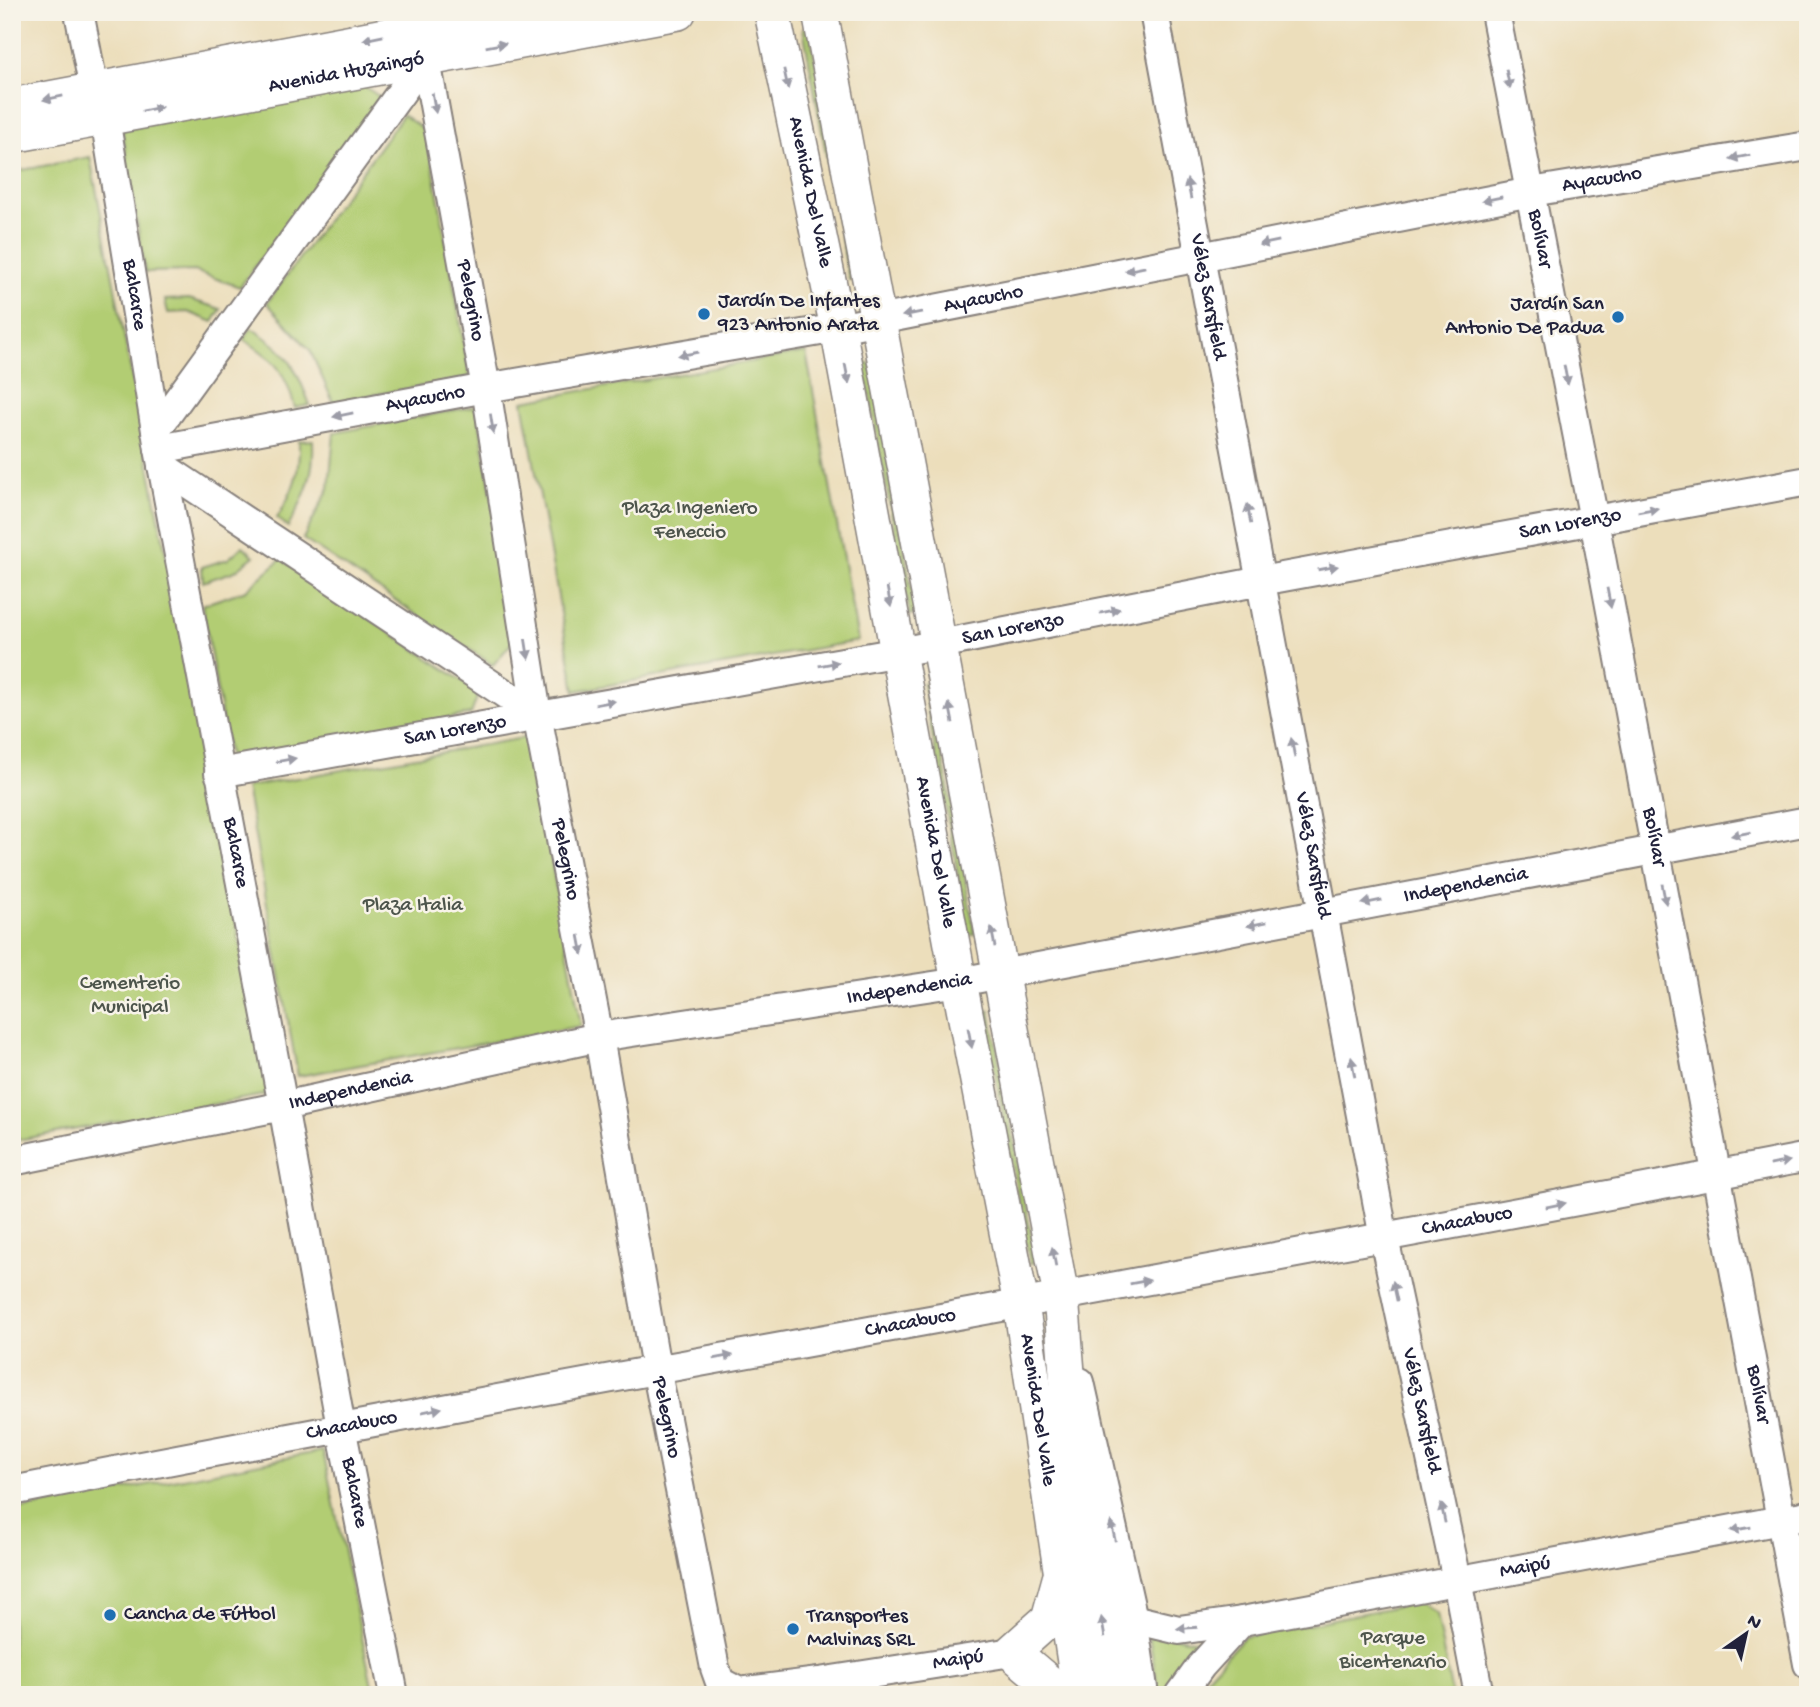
<svg xmlns="http://www.w3.org/2000/svg" width="1820" height="1707" font-family="'Gochi Hand',sans-serif">
	<rect width="100%" height="100%" fill="#f7f3e8"/>
	<filter id="ink" filterUnits="userSpaceOnUse"><feTurbulence type="fractalNoise" baseFrequency=".0143" numOctaves="2"/><feDisplacementMap in="SourceGraphic" scale="14" xChannelSelector="R" yChannelSelector="G"/><feConvolveMatrix kernelMatrix="1 2 1 2 8 2 1 2 1" color-interpolation-filters="sRGB"/></filter>
	<filter id="wash" filterUnits="userSpaceOnUse"><feTurbulence type="fractalNoise" baseFrequency=".00686" numOctaves="4" result="noise"/><feDisplacementMap in="SourceGraphic" scale="28" xChannelSelector="R" yChannelSelector="G"/><feGaussianBlur stdDeviation="1.57" result="paint"/><feColorMatrix in="noise" values="0 0 0 0 0 0 0 0 0 0 0 0 0 0 0 0 0 1.4 0 .05"/><feComposite in="paint" operator="in"/></filter>
	<g filter="url(#wash)">
		<rect width="100%" height="100%" fill="#ecdebb"/>
		<g fill="#b2cd73" stroke="#6a7857" stroke-width="2">
			<polygon points="803,28 809,28 854,279 849,280"/>
			<polygon points="358,82 380,97 240,287 194,271 145,272 122,130"/>
			<polygon points="403,115 427,132 470,378 333,402 310,350 267,303"/>
			<polygon points="90,157 269,1094 12,1141 12,172"/>
			<polygon points="189,299 221,309 213,322 188,312 168,313 165,300"/>
			<path d="M251,328C288,351 295,365 310,405L295,408C285,371 276,360 243,339Z"/>
			<polygon points="806,352 858,641 575,691 523,401"/>
			<polygon points="870,363 916,614 910,615 864,364"/>
			<polygon points="477,406 515,639 493,665 303,539 329,488 334,433"/>
			<path d="M313,440C315,475 305,497 288,527L277,518C294,491 300,473 299,441Z"/>
			<polygon points="243,546 254,556 235,571 203,582 202,567 228,559"/>
			<polygon points="281,559 479,692 471,714 229,758 202,605 246,590"/>
			<polygon points="929,683 975,934 969,935 923,684"/>
			<polygon points="529,737 581,1026 298,1076 246,787"/>
			<polygon points="990,1011 1036,1262 1030,1263 984,1012"/>
			<polygon points="323,1451 374,1695 12,1695 12,1511"/>
			<polygon points="1419,1602 1436,1614 1452,1695 1190,1695 1244,1637"/>
			<polygon points="1148,1631 1202,1642 1181,1665 1165,1695 1159,1695"/>
		</g>
	</g>
	<g filter="url(#ink)">
		<g fill="none" stroke-linecap="round" stroke-linejoin="round">
			<g stroke="#87807b" stroke-width="32">
				<g id="minor">
					<path id="s1" d="M79,12L94,90L100,100L105,118L159,449L283,1106L341,1427L394,1695"/>
					<path id="s2" d="M1154,12L1384,1238L1457,1580L1479,1695"/>
					<path id="s3" d="M1495,12L1594,520L1808,1664"/>
					<path id="s4" d="M422,39L486,388L537,715L599,1037L656,1368L715,1668L720,1682L739,1692L819,1682L1012,1652"/>
					<polyline points="156,430 426,58"/>
					<path id="s5" d="M159,449L486,388L838,328L1531,192L1808,146"/>
					<polyline points="162,466 537,715"/>
					<path id="s6" d="M219,773L899,652L1261,581L1808,481"/>
					<path id="s7" d="M12,1161L283,1106L599,1037L959,982L1808,821"/>
					<polyline points="1080,1382 1133,1619 1144,1695"/>
					<path id="s8" d="M12,1491C610,1374 1210,1273 1808,1157"/>
					<path id="s9" d="M1133,1619L1179,1630L1242,1621L1808,1515"/>
					<polyline points="1180,1695 1201,1666 1242,1621"/>
				</g>
			</g>
			<g stroke="#87807b" stroke-width="38">
				<g id="major">
					<path id="s10" d="M772,12L838,328L959,982L1021,1304L1080,1695"/>
					<polyline points="820,12 1061,1296 1073,1450 1115,1695"/>
					<polyline points="12,106 512,12"/>
					<path id="s11" d="M12,135L678,12"/>
					<polyline points="1060,1579 1049,1619 1012,1652 1063,1695"/>
				</g>
			</g>
			<use href="#minor" stroke="#fff" stroke-width="28"/>
			<use href="#major" stroke="#fff" stroke-width="35"/>
		</g>
		<defs><path id="oneway-solid" d="M-6-.8H1V-3.2L6.5 0L1 3.2V.8H-6Z" transform="scale(1.75)"/></defs>
		<g fill="#9c9ca7">
			<use href="#oneway-solid" transform="translate(373 38) rotate(169)"/>
			<use href="#oneway-solid" transform="translate(496 45) rotate(-10)"/>
			<use href="#oneway-solid" transform="translate(786 79) rotate(78)"/>
			<use href="#oneway-solid" transform="translate(1508 79) rotate(79)"/>
			<use href="#oneway-solid" transform="translate(53 98) rotate(169)"/>
			<use href="#oneway-solid" transform="translate(434 103) rotate(80)"/>
			<use href="#oneway-solid" transform="translate(152 109) rotate(-11)"/>
			<use href="#oneway-solid" transform="translate(1740 157) rotate(170)"/>
			<use href="#oneway-solid" transform="translate(1189 189) rotate(-101)"/>
			<use href="#oneway-solid" transform="translate(1492 199) rotate(169)"/>
			<use href="#oneway-solid" transform="translate(1269 243) rotate(169)"/>
			<use href="#oneway-solid" transform="translate(1135 269) rotate(169)"/>
			<use href="#oneway-solid" transform="translate(912 314) rotate(169)"/>
			<use href="#oneway-solid" transform="translate(688 354) rotate(170)"/>
			<use href="#oneway-solid" transform="translate(847 374) rotate(79)"/>
			<use href="#oneway-solid" transform="translate(1566 375) rotate(79)"/>
			<use href="#oneway-solid" transform="translate(343 415) rotate(169)"/>
			<use href="#oneway-solid" transform="translate(492 424) rotate(81)"/>
			<use href="#oneway-solid" transform="translate(1648 510) rotate(-10)"/>
			<use href="#oneway-solid" transform="translate(1249 514) rotate(-100)"/>
			<use href="#oneway-solid" transform="translate(1328 568) rotate(-10)"/>
			<use href="#oneway-solid" transform="translate(889 597) rotate(79)"/>
			<use href="#oneway-solid" transform="translate(1609 598) rotate(79)"/>
			<use href="#oneway-solid" transform="translate(1110 611) rotate(-11)"/>
			<use href="#oneway-solid" transform="translate(527 649) rotate(81)"/>
			<use href="#oneway-solid" transform="translate(829 664) rotate(-10)"/>
			<use href="#oneway-solid" transform="translate(605 703) rotate(-10)"/>
			<use href="#oneway-solid" transform="translate(951 713) rotate(-101)"/>
			<use href="#oneway-solid" transform="translate(1293 748) rotate(-101)"/>
			<use href="#oneway-solid" transform="translate(286 760) rotate(-10)"/>
			<use href="#oneway-solid" transform="translate(1741 834) rotate(170)"/>
			<use href="#oneway-solid" transform="translate(1664 894) rotate(79)"/>
			<use href="#oneway-solid" transform="translate(1372 902) rotate(169)"/>
			<use href="#oneway-solid" transform="translate(1257 924) rotate(169)"/>
			<use href="#oneway-solid" transform="translate(993 937) rotate(-101)"/>
			<use href="#oneway-solid" transform="translate(581 945) rotate(79)"/>
			<use href="#oneway-solid" transform="translate(970 1038) rotate(79)"/>
			<use href="#oneway-solid" transform="translate(1353 1067) rotate(-100)"/>
			<use href="#oneway-solid" transform="translate(1780 1163) rotate(-11)"/>
			<use href="#oneway-solid" transform="translate(1556 1205) rotate(-11)"/>
			<use href="#oneway-solid" transform="translate(1054 1257) rotate(-101)"/>
			<use href="#oneway-solid" transform="translate(1140 1282) rotate(-10)"/>
			<use href="#oneway-solid" transform="translate(1395 1291) rotate(-102)"/>
			<use href="#oneway-solid" transform="translate(723 1357) rotate(-10)"/>
			<use href="#oneway-solid" transform="translate(432 1410) rotate(-11)"/>
			<use href="#oneway-solid" transform="translate(1443 1513) rotate(-102)"/>
			<use href="#oneway-solid" transform="translate(1741 1529) rotate(170)"/>
			<use href="#oneway-solid" transform="translate(1113 1531) rotate(-103)"/>
			<use href="#oneway-solid" transform="translate(1103 1627) rotate(-100)"/>
			<use href="#oneway-solid" transform="translate(1187 1628) rotate(176)"/>
		</g>
	</g>
	<g fill="#1f6fb2" stroke="#f7f3e8" stroke-width="2.5">
		<circle cx="704" cy="314" r="7"/>
		<circle cx="1618" cy="317" r="7"/>
		<circle cx="110" cy="1615" r="7"/>
		<circle cx="793" cy="1629" r="7"/>
	</g>
	<g text-anchor="middle" dominant-baseline="central" stroke-width="5" stroke-linejoin="round" paint-order="stroke">
		<g font-size="21" fill="#22223b" stroke="#f7f3e8">
			<text stroke="none"><textPath href="#s11" startOffset="340">Avenida Ituzaingó</textPath></text>
			<text stroke="none"><textPath href="#s5" startOffset="1468">Ayacucho</textPath></text>
			<text stroke="none"><textPath href="#s10" startOffset="184">Avenida Del Valle</textPath></text>
			<text stroke="none"><textPath href="#s3" startOffset="231">Bolívar</textPath></text>
			<text stroke="none"><textPath href="#s1" startOffset="289">Balcarce</textPath></text>
			<text stroke="none"><textPath href="#s2" startOffset="290">Vélez Sarsfield</textPath></text>
			<text stroke="none"><textPath href="#s5" startOffset="838">Ayacucho</textPath></text>
			<text stroke="none"><textPath href="#s4" startOffset="266">Pelegrino</textPath></text>
			<text stroke="none"><textPath href="#s5" startOffset="271">Ayacucho</textPath></text>
			<text stroke="none"><textPath href="#s6" startOffset="1374">San Lorenzo</textPath></text>
			<text stroke="none"><textPath href="#s6" startOffset="807">San Lorenzo</textPath></text>
			<text stroke="none"><textPath href="#s6" startOffset="240">San Lorenzo</textPath></text>
			<text stroke="none"><textPath href="#s3" startOffset="840">Bolívar</textPath></text>
			<text stroke="none"><textPath href="#s10" startOffset="856">Avenida Del Valle</textPath></text>
			<text stroke="none"><textPath href="#s1" startOffset="856">Balcarce</textPath></text>
			<text stroke="none"><textPath href="#s2" startOffset="858">Vélez Sarsfield</textPath></text>
			<text stroke="none"><textPath href="#s4" startOffset="833">Pelegrino</textPath></text>
			<text stroke="none"><textPath href="#s7" startOffset="1480">Independencia</textPath></text>
			<text stroke="none"><textPath href="#s7" startOffset="914">Independencia</textPath></text>
			<text stroke="none"><textPath href="#s7" startOffset="346">Independencia</textPath></text>
			<text stroke="none"><textPath href="#s8" startOffset="1480">Chacabuco</textPath></text>
			<text stroke="none"><textPath href="#s8" startOffset="914">Chacabuco</textPath></text>
			<text stroke="none"><textPath href="#s3" startOffset="1407">Bolívar</textPath></text>
			<text stroke="none"><textPath href="#s10" startOffset="1423">Avenida Del Valle</textPath></text>
			<text stroke="none"><textPath href="#s2" startOffset="1424">Vélez Sarsfield</textPath></text>
			<text stroke="none"><textPath href="#s4" startOffset="1400">Pelegrino</textPath></text>
			<text stroke="none"><textPath href="#s8" startOffset="346">Chacabuco</textPath></text>
			<text stroke="none"><textPath href="#s1" startOffset="1507">Balcarce</textPath></text>
			<text stroke="none"><textPath href="#s9" startOffset="399">Maipú</textPath></text>
			<text stroke="none"><textPath href="#s4" startOffset="1913">Maipú</textPath></text>
		</g>
		<g font-size="21" fill="#22223b" stroke="#f7f3e8" text-anchor="start">
			<text x="718" y="302">Jardín De Infantes<tspan x="718" dy="24">923 Antonio Arata</tspan></text>
			<text x="1604" y="305" text-anchor="end">Jardín San<tspan x="1604" dy="24">Antonio De Padua</tspan></text>
			<text x="124" y="1615">Cancha de Fútbol</text>
			<text x="807" y="1617">Transportes<tspan x="807" dy="24">Malvinas SRL</tspan></text>
		</g>
		<g font-size="21" fill="#4d554c" stroke="#f7f3e8">
			<text x="690" y="509">Plaza Ingeniero<tspan x="690" dy="24">Feneccio</tspan></text>
			<text x="413" y="906">Plaza Italia</text>
			<text x="130" y="984">Cementerio<tspan x="130" dy="24">Municipal</tspan></text>
			<text x="1393" y="1639">Parque<tspan x="1393" dy="24">Bicentenario</tspan></text>
		</g>
	</g>
	<rect width="1820" height="1707" fill="none" stroke="#f7f3e8" stroke-width="42"/>
	<g transform="translate(1746 1634) rotate(34)" stroke="#f7f3e8" stroke-width="5" paint-order="stroke">
	<path d="M0-5L12 26L0 18L-12 26Z" fill="#22223b"/>
	<text y="-10" font-size="19" font-weight="bold" text-anchor="middle" fill="#22223b">N</text>
	</g>
</svg>
